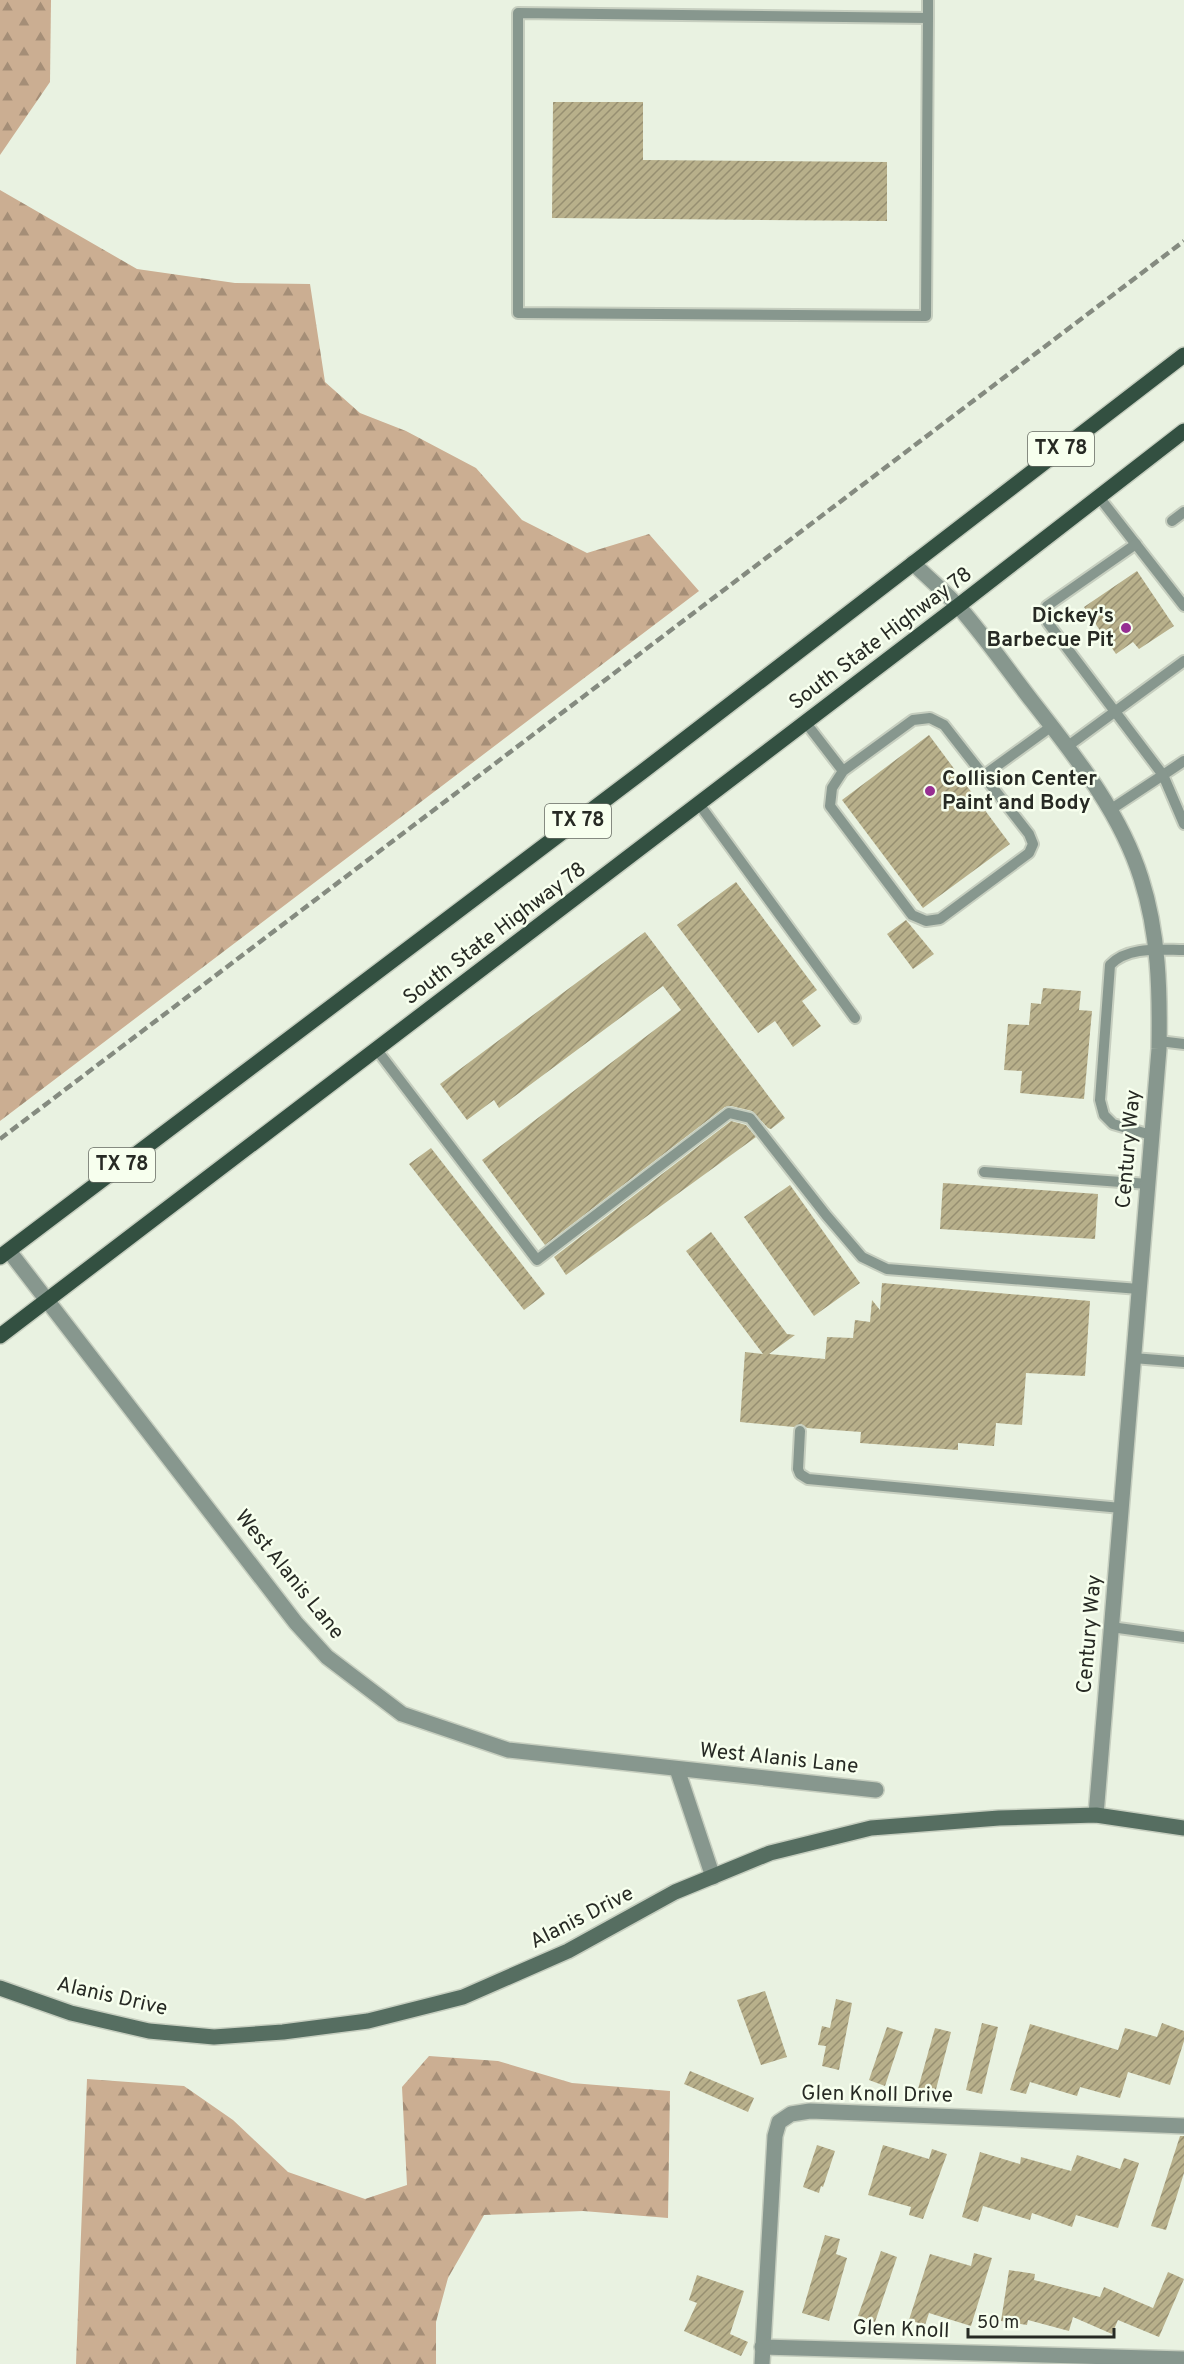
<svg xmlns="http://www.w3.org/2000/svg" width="1184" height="2364" font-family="Overpass,sans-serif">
	<defs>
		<pattern id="forest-firs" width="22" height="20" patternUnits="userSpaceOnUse" patternTransform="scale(1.5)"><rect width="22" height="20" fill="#cbae92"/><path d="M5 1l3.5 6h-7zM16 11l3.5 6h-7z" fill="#a58e77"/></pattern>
		<pattern id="building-hatch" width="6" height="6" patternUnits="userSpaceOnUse" patternTransform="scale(1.5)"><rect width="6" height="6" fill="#b8b08b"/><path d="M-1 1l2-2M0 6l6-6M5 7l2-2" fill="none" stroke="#968f71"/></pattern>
	</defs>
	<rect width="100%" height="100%" fill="#e9f2e1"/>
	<g fill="url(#forest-firs)">
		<polygon points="0,0 51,0 50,82 0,155"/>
		<polygon points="0,190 137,269 235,283 310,284 325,382 360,413 406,431 476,468 522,520 587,553 649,534 699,591 0,1121"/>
		<polygon points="429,2056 498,2061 572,2083 670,2091 668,2218 583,2211 484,2215 448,2278 436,2322 436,2364 76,2364 87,2079 184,2086 233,2120 288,2172 365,2199 407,2185 402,2087"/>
	</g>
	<g fill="url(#building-hatch)">
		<polygon points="553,102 643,102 643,160 887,162 887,221 552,218"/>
		<polygon points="1137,571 1174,626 1139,649 1133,642 1116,654 1084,607"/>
		<polygon points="929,735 1010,844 923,908 842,800"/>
		<polygon points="736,882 817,990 802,1001 821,1026 793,1047 775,1021 758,1033 677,925"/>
		<polygon points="906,920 934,954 913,969 887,934"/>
		<polygon points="645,932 785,1118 771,1129 768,1128 752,1111 731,1106 725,1107 545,1245 482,1160 681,1010 663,986 499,1108 494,1100 467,1120 440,1084"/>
		<polygon points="1043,988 1081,991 1079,1010 1092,1011 1084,1099 1020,1093 1022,1071 1004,1070 1008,1024 1029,1025 1031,1003 1041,1004"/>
		<polygon points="731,1121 746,1125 756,1137 566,1275 554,1257"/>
		<polygon points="431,1148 545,1294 524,1310 409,1164"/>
		<polygon points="943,1183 1098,1194 1095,1239 940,1229"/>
		<polygon points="790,1185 860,1283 814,1316 744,1217"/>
		<polygon points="711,1232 787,1334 795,1335 769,1354 825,1359 827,1337 853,1338 855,1320 870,1322 872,1300 880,1310 882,1283 1090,1301 1085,1376 1026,1373 1022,1425 996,1423 994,1446 958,1443 958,1450 860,1443 861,1432 807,1428 801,1424 794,1427 740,1422 745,1352 763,1354 686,1251"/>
		<polygon points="765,1991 787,2057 761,2065 737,2000"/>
		<polygon points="836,1999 852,2003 839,2070 822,2066 826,2046 818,2045 822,2026 830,2028"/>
		<polygon points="982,2023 998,2027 982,2094 966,2090"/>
		<polygon points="1162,2023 1184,2031 1184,2041 1170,2085 1128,2072 1120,2098 1080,2087 1077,2096 1030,2082 1026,2094 1010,2090 1030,2024 1118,2050 1125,2028 1157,2037"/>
		<polygon points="887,2027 903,2032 885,2086 869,2080"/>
		<polygon points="935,2028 951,2032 935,2093 918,2089"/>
		<polygon points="690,2071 754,2098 748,2112 684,2084"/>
		<polygon points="1180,2136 1184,2136 1184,2173 1166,2230 1151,2226"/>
		<polygon points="817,2145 835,2151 823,2187 821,2186 819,2193 803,2187"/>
		<polygon points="883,2145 929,2159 932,2149 947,2154 923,2219 909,2215 911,2207 868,2195"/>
		<polygon points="980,2152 1020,2164 1021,2157 1071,2171 1077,2155 1120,2169 1124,2158 1139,2163 1118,2228 1076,2215 1072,2227 1032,2213 1030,2220 983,2206 978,2222 962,2217"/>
		<polygon points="825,2235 840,2239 836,2254 847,2258 829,2321 802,2313"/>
		<polygon points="881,2251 897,2257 875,2322 858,2316"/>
		<polygon points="974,2253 992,2258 971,2326 929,2313 925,2325 909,2320 930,2254 971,2266"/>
		<polygon points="1009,2270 1035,2274 1034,2280 1100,2297 1104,2287 1153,2308 1168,2272 1184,2279 1159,2337 1118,2320 1112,2334 1073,2317 1069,2331 1028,2320 1027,2325 1001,2321"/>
		<polygon points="697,2275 744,2291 730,2334 748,2342 741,2356 684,2331 697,2303 689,2300"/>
	</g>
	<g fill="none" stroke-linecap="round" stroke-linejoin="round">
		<g stroke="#c6cebf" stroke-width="14">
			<g id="lane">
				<polyline points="928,18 518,13 518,313 926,316 928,18 928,0"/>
				<polyline points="1099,497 1184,606"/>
				<polyline points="1172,521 1184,512"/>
				<polyline points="806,723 843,771 913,720 930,718 944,725 1029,834 1033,844 1029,853 940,919 926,921 912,915 830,806 832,788 843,771"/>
				<polyline points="1068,746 1184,661"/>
				<polyline points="1184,761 1163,775 1184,824"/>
				<polyline points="983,776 1052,726"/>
				<polyline points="699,804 855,1018"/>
				<polyline points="1110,810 1163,775 1048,623 1045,615 1047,606 1136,544"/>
				<polyline points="1159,1041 1184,1044"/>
				<polyline points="377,1050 537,1260 729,1113 750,1118 826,1215 862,1257 887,1269 1139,1289"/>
				<path d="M1151,1135L1113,1124L1104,1115L1100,1100L1110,965C1128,946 1160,950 1184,950"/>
				<polyline points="984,1172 1148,1184"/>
				<polyline points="1133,1358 1184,1362"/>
				<polyline points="800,1431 798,1469 800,1474 808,1479 1121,1508"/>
				<polyline points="1111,1627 1184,1637"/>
			</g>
		</g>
		<g stroke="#c6cebf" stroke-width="18">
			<g id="street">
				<path d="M913,563C928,578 945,592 959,607C985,637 1008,670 1032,701C1074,755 1120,811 1141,878C1159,934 1160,991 1159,1049L1096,1815"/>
				<polyline points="9,1251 296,1623 327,1657 402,1714 508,1750 876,1790"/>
				<polyline points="677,1769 713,1877"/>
				<polyline points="762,2347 1184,2359"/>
				<polyline points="762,2364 775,2136 779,2122 791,2114 810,2111 1184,2126"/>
			</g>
		</g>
		<g stroke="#c6cebf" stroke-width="18">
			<polyline id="secondary" points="0,1988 71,2013 149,2031 214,2037 283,2032 368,2021 463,1997 568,1951 675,1892 770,1853 871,1828 999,1818 1096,1815 1184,1828"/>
		</g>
		<g stroke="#c6cebf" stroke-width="18">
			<g id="primary">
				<polyline points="0,1257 642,772 1184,355"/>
				<polyline points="0,1336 958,606 1184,431"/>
			</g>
		</g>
		<use href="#lane" stroke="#87978e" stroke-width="10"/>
		<use href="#street" stroke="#87978e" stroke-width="15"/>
		<use href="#secondary" stroke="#566e61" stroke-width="15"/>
		<use href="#primary" stroke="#335041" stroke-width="15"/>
		<polyline stroke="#858b80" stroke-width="4.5" stroke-dasharray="9 4.5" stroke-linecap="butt" points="0,1139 1184,241"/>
	</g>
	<g fill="#962e92" stroke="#f7ffee" stroke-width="2">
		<circle cx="1126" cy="628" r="6"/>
		<circle cx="930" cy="791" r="6"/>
	</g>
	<g text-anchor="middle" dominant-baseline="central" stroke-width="5" stroke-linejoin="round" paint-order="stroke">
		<g fill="#f7ffee" stroke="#656a61" stroke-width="1.5">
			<rect x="1028" y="432" width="66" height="34" rx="4.5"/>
			<rect x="545" y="804" width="66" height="34" rx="4.5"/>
			<rect x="89" y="1148" width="66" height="34" rx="4.5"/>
		</g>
		<g font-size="20" font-weight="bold" fill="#272a24">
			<text x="1061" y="449">TX 78</text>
			<text x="578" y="821">TX 78</text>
			<text x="122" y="1165">TX 78</text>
		</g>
		<g font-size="21" font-weight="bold" fill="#272a24" stroke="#f7ffee" text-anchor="end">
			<text x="1114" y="616">Dickey's<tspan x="1114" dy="24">Barbecue Pit</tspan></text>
			<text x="942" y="779" text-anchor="start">Collision Center<tspan x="942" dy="24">Paint and Body</tspan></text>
		</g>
		<g font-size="21" fill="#272a24" stroke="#f7ffee">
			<text transform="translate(881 639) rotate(-37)">South State Highway 78</text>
			<text transform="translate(495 934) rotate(-37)">South State Highway 78</text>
			<text transform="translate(1129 1149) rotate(-85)">Century Way</text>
			<text transform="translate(289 1575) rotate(51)">West Alanis Lane</text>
			<text transform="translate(1090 1634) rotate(-85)">Century Way</text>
			<text transform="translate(779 1759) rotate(6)">West Alanis Lane</text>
			<text transform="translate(582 1918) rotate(-27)">Alanis Drive</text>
			<text transform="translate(112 1997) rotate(13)">Alanis Drive</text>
			<text transform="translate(877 2095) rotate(1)">Glen Knoll Drive</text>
			<text transform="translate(901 2330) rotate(2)">Glen Knoll</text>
		</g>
	</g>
	<path d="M968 2328v9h146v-9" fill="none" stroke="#272a24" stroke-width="3"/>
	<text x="977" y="2328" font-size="18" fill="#272a24" stroke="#f7ffee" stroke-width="4.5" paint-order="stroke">50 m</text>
</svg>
